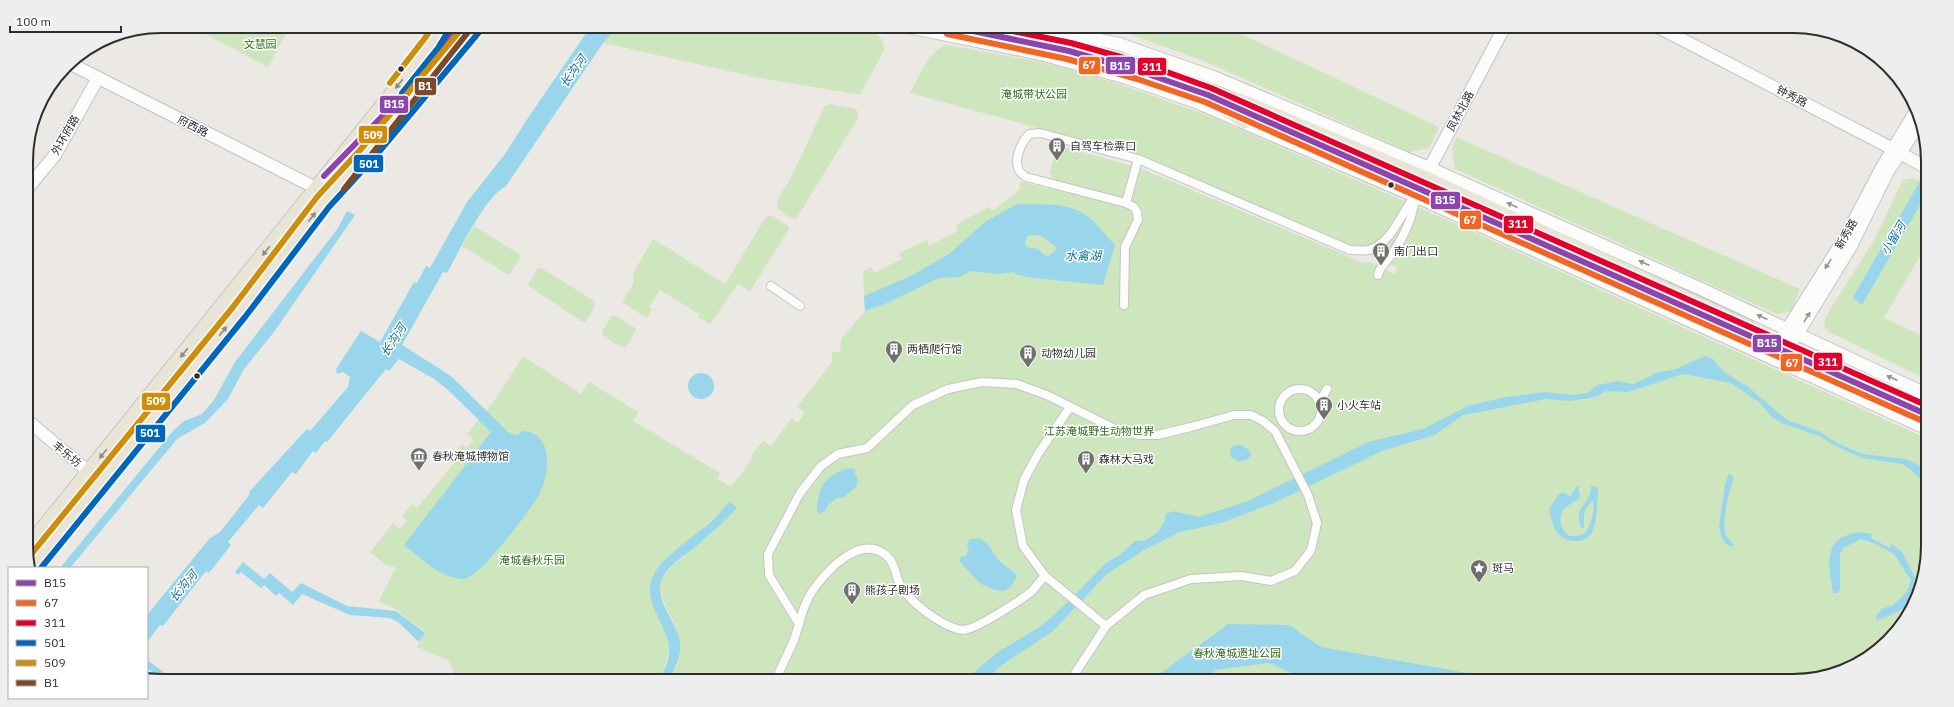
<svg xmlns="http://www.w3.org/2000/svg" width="1954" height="707" font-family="'IBM Plex Sans','Noto Sans SC',sans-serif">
	<rect width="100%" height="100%" fill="#ece8e4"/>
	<g fill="#cee6be">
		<polygon points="190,26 290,26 268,67"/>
		<path d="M618,26H844C859,29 885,29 884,50L860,95L760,78L603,43Z"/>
		<polygon points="1101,26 1224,26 1439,127 1429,148 1409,152 1206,62 1122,31"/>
		<path d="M946,45L1042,62L1116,83L1212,117L1454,223L1928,439V546L1921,589L1905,621L1875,653L1844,671L1801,681H668L678,664L677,629L662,598L660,586L663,577L670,568L707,537L737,508L730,502L712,521L658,567L665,632C672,652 667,663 658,681H454L453,671L448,660L417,647L425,632L395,609L379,601L394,570L396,571V568L383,563L370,552L393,523L400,529L407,521L402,516L412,504L417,508L459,457L454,453L462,444L467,448L474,440L467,434L494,401L523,356L581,394L589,382L638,412L633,421L720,473L718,479L731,487L753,458L751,456L763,441L771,446L792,418L797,423L805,413L797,407L832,362V352H840L841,339L865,311L863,271L871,267L874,273L902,259L899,253L927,240L929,246L958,231L956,225L988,207L993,211L1020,189L1019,184L1023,182L1048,189L1052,175L1049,174L1055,154L1059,155L1061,149L1063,150L1064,147L1140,168L1364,263L1370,262L1394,274L1397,267L1144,157L910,93C920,76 927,53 946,45Z"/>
		<polygon points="830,104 855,109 858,112 858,118 796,219 793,219 778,209 777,200 790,179 825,106"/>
		<polygon points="1456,137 1800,289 1792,311 1776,314 1455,169 1452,150"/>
		<polygon points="1913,178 1927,184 1927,244 1884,318 1927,338 1928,380 1827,331 1824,323 1829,311 1872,244 1903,180"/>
		<polygon points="770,215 788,226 789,229 750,291 738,284 710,324 698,317 699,314 660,290 649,307 652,309 647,318 622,302 633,285 634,272 653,239 725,284 766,217"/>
		<polygon points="474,226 519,254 520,258 511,273 507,274 462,246"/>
		<polygon points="538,268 542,268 594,301 595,307 585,322 581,321 530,287 528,284"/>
		<polygon points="612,316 616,316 635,328 636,331 626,347 621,347 603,336 602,332"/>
	</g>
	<g fill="#99d6ec" fill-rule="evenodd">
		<path d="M591,26H618L603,43L506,186C484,198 460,250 447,273L443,272L402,345L451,376L510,434L517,435L523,431C533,432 538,435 543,443C551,457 546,481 539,495C530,510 479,580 463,579C436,576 423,559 404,545L491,432L447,389L434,379L399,359L389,371L386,369L327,442L325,441L316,453L313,451L296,474L292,472L263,508L259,505L228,542L231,545L209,573L206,571L163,626L160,625L147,642V615L210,538L220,532L250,494L249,492L307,429L310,431L348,387L350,377L343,372L337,374L336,369L361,331L380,342L414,282L417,283L426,266L430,268L467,202L505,154L530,115Z"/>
		<polygon points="1927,169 1927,193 1862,305 1853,297"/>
		<path d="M1017,204C1040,205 1068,201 1087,216C1097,223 1106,236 1115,245L1103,285L1025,277V276L1015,274V272L999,274L970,271L960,277L939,278L885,304L865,311L864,296L911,276L949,254L985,222ZM1032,235L1041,236L1055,246L1056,250L1049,256L1044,255L1038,249L1027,247L1025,243L1027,236Z"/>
		<polygon points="347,211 355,215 274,332 244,369 228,399 205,423 177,439 70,568 60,568 173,431 184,421 202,414 214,400 235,362 338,228"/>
		<polygon points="1705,356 1713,359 1724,372 1747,386 1787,420 1818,431 1839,444 1863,454 1906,459 1928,470 1928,486 1910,469 1902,464 1862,458 1832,444 1819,436 1784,424 1772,417 1760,403 1731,383 1683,374 1628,392 1606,391 1596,397 1570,401 1547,399 1463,415 1435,435 1382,451 1274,503 1221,523 1180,532 1144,550 1107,574 1053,631 1002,665 984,681 964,681 998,652 1041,626 1066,604 1106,563 1121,554 1135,541 1146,540 1158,532 1165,521 1166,514 1173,511 1198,517 1248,501 1368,442 1423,429 1468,406 1506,397 1545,392 1573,395 1587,393 1597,385 1617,381 1633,384 1656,373 1676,369"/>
		<circle cx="701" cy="386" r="13"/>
		<path d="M1239,445C1246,447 1249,449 1251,455L1247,460L1238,461L1231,457L1230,449L1233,446Z"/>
		<path d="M849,468L855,469V474L858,479L856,487L843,498L839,497L828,505L825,511L820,514L817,510C818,486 826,475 849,468Z"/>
		<path d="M1729,473L1734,478C1729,491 1721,522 1726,536C1728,539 1732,542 1734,545L1732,547C1723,544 1720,535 1719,526L1725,485Z"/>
		<path d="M1578,485L1580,497C1574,504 1564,505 1561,514C1559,522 1563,536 1573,536C1577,536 1582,534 1585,533C1591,525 1595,511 1593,501C1582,509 1584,516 1584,528L1581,527C1572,506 1592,505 1591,486H1595L1598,488C1597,502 1598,518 1592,532C1589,538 1583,541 1576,541C1556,541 1553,527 1549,509L1559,494L1564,493L1570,496Z"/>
		<path d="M730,502L737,508C724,522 709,535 694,548C684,556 669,565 663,577C651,599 679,622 680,643C681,658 675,669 668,681H658C663,672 669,662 669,652C670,624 639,603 654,574C662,557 696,535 711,522C717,516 723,508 730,502Z"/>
		<path d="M1857,532L1872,534L1871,538L1890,548L1892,544L1902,552L1919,585C1914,606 1896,614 1877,620L1876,616L1883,608L1893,605L1907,592L1911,580L1894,554L1873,543L1861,539L1843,548L1840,554V590L1837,593H1833C1831,579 1824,552 1837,541C1842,536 1851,534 1857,532Z"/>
		<path d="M979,538C994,546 989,550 998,559C1003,566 1013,569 1017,576L1012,585L1005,591C978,589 975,577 959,560L962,556L966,557L969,548L967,547L969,539Z"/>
		<polygon points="243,562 264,579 270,573 292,592 301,583 347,606 396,611 425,633 419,642 398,622 390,618 350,615 302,594 293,605 279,593 276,596 264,585 261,588 241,572 238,575 235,572"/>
		<polygon points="1228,624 1289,625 1321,647 1513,681 1309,681 1269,663 1216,670 1202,681 1150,681"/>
		<polygon points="147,660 176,681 164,681 147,668"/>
	</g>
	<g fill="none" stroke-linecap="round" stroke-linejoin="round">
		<g stroke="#c5c4c5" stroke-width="10">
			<g id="street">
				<path d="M1138,159L1126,203L1026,177C1024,175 1020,173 1019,170C1013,159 1022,142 1029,134L1040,133L1138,159L1350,250C1356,250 1364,251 1369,250C1393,242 1400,214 1415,196"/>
				<path d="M1378,275C1379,267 1387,261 1392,254C1403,238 1413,217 1415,197"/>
				<polyline points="771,286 800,306"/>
				<polyline points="1124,305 1125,247 1138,220 1137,212 1134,207 1126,203"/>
				<circle cx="1300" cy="410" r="21"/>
				<polyline points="1318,400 1323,396 1327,389"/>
				<polyline points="1070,407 1038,454 1024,480 1016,510 1023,546 1045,576 1106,626"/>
				<path d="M799,624C802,612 806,600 813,590C828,569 862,532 888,557C895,563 896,577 900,585C903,590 907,595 911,599C922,610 947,629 963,630C975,630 1023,599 1033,590C1037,585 1041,580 1045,576"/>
				<polyline points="775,681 794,640 799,624 769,575 768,554 800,493 821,466 838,454 867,448 913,405 948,389 982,382 1017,384 1049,396 1119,431 1140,435 1157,435 1191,427 1234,415 1251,415 1263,421 1275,431 1308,495 1317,523 1311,550 1295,571 1271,581 1241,576 1191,579 1144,595 1106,626 1070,681"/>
				<polyline points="907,681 913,681"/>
			</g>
		</g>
		<g stroke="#c5c4c5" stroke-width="14">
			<g id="secondary">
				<polyline points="903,26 1041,54 1127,78 1196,102 1415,196 1928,429"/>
				<polyline points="1032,26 1119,44 1216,78 1429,168 1699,288 1928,395"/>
				<polyline points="1656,26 1893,149 1927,168"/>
				<polyline points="69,63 316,188"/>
				<polyline points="1426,175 1505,26"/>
				<polyline points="27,189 55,155 98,78"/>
				<polyline points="1771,355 1846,236 1881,169 1917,109"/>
				<polyline points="1782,359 1851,246 1887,173 1921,121"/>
				<polyline points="28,421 89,472"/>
			</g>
		</g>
		<g stroke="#c6c5c4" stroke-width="15">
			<g id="primary">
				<polyline points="949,26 1069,51 1139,71 1208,95 1928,415"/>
				<polyline points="1240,100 1424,177 1747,326"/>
				<polyline points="1225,109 1244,122"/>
				<polyline points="28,546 432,43 442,26"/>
				<polyline points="31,568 239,312 323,202 367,154 474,26"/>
			</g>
		</g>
		<use href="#street" stroke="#fcfcfb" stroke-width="8"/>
		<use href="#secondary" stroke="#fcfcfb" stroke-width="12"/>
		<use href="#primary" stroke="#e8e4d6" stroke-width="13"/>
		<g stroke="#fff" stroke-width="9">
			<g id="bus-1">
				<polyline points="949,26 1069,51 1139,71 1208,95 1928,415"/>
				<polyline points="324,176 397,101 456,26"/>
			</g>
		</g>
		<g stroke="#fff" stroke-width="9">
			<polyline id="bus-2" points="947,34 1067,59 1137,79 1205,102 1925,422"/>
		</g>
		<g stroke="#fff" stroke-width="9">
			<polyline id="bus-3" points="988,26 1071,43 1142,63 1211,88 1928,406"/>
		</g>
		<g stroke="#fff" stroke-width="9">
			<g id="bus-4">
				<polyline points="402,93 438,48 449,30"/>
				<polyline points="41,568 245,317 329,207 373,159 480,31"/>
			</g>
		</g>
		<g stroke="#fff" stroke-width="9">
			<g id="bus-5">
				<polyline points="390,83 425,38 433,26"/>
				<polyline points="28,558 233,307 317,197 361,149 464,26"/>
			</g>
		</g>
		<g stroke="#fff" stroke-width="9">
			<polyline id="bus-6" points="344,189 469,31"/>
		</g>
		<use href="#bus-1" stroke="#8e44ad" stroke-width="6"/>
		<use href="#bus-2" stroke="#f26522" stroke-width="6"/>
		<use href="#bus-3" stroke="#e4002b" stroke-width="6"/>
		<use href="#bus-4" stroke="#0065bd" stroke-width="6"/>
		<use href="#bus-5" stroke="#cf8e09" stroke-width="6"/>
		<use href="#bus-6" stroke="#7a4b2a" stroke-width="6"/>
	</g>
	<defs><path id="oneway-solid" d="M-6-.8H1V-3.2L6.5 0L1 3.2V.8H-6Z"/></defs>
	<g fill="#8b8982">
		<use href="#oneway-solid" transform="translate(399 84) rotate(129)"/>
		<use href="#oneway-solid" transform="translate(312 217) rotate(-52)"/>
		<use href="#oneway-solid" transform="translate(266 251) rotate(129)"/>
		<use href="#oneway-solid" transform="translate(223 331) rotate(-51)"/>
		<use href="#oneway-solid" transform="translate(184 353) rotate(129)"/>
		<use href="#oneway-solid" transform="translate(103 454) rotate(129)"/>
	</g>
	<g fill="#959594">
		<use href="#oneway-solid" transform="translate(1512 205) rotate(-156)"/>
		<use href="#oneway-solid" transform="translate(1644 263) rotate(-156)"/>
		<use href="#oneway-solid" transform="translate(1828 264) rotate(122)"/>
		<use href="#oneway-solid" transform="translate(1762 317) rotate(-155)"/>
		<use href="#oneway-solid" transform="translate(1807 317) rotate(-58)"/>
		<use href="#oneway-solid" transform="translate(1892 378) rotate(-155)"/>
	</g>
	<defs>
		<g id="building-pin" transform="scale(0.9)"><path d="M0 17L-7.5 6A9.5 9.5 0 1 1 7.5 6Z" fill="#706f6e" stroke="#fff"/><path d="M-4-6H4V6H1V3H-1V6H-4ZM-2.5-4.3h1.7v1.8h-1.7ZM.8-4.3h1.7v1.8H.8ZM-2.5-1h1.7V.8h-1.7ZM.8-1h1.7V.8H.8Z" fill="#fff"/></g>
		<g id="museum-pin" transform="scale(0.9)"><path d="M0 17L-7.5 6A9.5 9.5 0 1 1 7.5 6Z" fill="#706f6e" stroke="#fff"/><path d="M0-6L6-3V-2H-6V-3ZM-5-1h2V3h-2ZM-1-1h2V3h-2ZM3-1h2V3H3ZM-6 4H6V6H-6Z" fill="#fff"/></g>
		<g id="sight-pin" transform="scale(0.9)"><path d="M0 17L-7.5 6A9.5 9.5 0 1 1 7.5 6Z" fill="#706f6e" stroke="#fff"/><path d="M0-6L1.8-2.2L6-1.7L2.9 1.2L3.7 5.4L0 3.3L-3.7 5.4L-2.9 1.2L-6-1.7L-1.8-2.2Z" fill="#fff"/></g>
	</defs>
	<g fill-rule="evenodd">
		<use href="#building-pin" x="1057" y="146"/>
		<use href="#building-pin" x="1381" y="251"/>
		<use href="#building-pin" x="894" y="349"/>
		<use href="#building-pin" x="1028" y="353"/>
		<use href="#building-pin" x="1324" y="405"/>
		<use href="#museum-pin" x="419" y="456"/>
		<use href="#building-pin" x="1086" y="459"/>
		<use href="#sight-pin" x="1479" y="568"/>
		<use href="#building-pin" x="852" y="590"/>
	</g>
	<g fill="#2e2e2e" stroke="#fff" stroke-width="1.5">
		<circle cx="401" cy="69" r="3.5"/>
		<circle cx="1391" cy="185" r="3.5"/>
		<circle cx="197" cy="376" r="3.5"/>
	</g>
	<g text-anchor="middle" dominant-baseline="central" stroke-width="3" stroke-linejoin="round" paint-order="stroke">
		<g font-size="11" fill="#2c6e1b" stroke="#fff">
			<text x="260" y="44">文慧园</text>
			<text x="1034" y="94">淹城带状公园</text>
			<text x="1099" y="431">江苏淹城野生动物世界</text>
			<text x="532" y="560">淹城春秋乐园</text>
			<text x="1237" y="653">春秋淹城遗址公园</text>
		</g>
		<g font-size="11" fill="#2e2e2e" stroke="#fff">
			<text transform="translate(1792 96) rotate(27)">钟秀路</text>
			<text transform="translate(1460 111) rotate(-62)">凤林北路</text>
			<text transform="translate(193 126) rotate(27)">府西路</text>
			<text transform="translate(65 135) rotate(-60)">外环府路</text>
			<text transform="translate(1846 234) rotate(-60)">新秀路</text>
			<text transform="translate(67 454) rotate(40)">丰乐坊</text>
		</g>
		<g font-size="11" fill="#2e2e2e" stroke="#fff" text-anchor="start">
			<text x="1070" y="146">自驾车检票口</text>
			<text x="1394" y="251">南门出口</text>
			<text x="907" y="349">两栖爬行馆</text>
			<text x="1041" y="353">动物幼儿园</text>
			<text x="1337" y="405">小火车站</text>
			<text x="432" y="456">春秋淹城博物馆</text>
			<text x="1099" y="459">森林大马戏</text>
			<text x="1492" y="568">斑马</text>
			<text x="865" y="590">熊孩子剧场</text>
		</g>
		<g font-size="12" font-style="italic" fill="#0d6fa3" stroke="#fff">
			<text transform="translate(573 71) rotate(-54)">长沟河</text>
			<text transform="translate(1893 238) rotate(-59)">小留河</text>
			<text x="1083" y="255">水禽湖</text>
			<text transform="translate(393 340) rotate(-56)">长沟河</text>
			<text transform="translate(183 586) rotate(-50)">长沟河</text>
		</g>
	</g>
	<path d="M0 0H1954V707H0ZM161 33H1793A128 128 0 0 1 1921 161V546A128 128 0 0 1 1793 674H161A128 128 0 0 1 33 546V161A128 128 0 0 1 161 33Z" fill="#eee" fill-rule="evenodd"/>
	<path fill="none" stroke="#2e2e2e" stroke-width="2" d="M161 33H1793A128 128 0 0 1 1921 161V546A128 128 0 0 1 1793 674H161A128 128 0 0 1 33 546V161A128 128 0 0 1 161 33Z"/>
	<g stroke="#fff" stroke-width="1.5">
		<rect x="1078" y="56" width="23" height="19" rx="4" fill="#f26522"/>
		<rect x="1105" y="56" width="31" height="19" rx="4" fill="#8e44ad"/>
		<rect x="1137" y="57" width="30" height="19" rx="4" fill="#e4002b"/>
		<rect x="414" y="77" width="23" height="19" rx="4" fill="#7a4b2a"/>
		<rect x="379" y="95" width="30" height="19" rx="4" fill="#8e44ad"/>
		<rect x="358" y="125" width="30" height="19" rx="4" fill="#cf8e09"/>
		<rect x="353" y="154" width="31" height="19" rx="4" fill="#0065bd"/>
		<rect x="1430" y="191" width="31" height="19" rx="4" fill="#8e44ad"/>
		<rect x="1459" y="210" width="23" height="20" rx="4" fill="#f26522"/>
		<rect x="1503" y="215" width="31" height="19" rx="4" fill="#e4002b"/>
		<rect x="1752" y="334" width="30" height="19" rx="4" fill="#8e44ad"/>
		<rect x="1813" y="352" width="30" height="19" rx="4" fill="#e4002b"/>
		<rect x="1780" y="353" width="23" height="19" rx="4" fill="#f26522"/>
		<rect x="141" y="392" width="30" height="19" rx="4" fill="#cf8e09"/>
		<rect x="135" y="424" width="31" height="19" rx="4" fill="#0065bd"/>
	</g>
	<g font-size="11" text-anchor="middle" font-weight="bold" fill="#fff">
		<text x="1089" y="69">67</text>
		<text x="1120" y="70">B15</text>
		<text x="1152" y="71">311</text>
		<text x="425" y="90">B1</text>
		<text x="394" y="108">B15</text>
		<text x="373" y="139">509</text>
		<text x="369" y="168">501</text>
		<text x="1445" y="204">B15</text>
		<text x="1470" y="224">67</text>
		<text x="1518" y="228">311</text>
		<text x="1767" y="347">B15</text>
		<text x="1828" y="366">311</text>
		<text x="1792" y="367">67</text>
		<text x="156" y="405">509</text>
		<text x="150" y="437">501</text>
	</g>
	<rect x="8" y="567" width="140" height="132" fill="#ffffff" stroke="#ababab"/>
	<rect x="16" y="580" width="20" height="6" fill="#8e44ad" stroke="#ababab"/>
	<text x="44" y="587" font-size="12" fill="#2e2e2e">B15</text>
	<rect x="16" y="600" width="20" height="6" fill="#f26522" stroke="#ababab"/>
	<text x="44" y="607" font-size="12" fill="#2e2e2e">67</text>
	<rect x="16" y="620" width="20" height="6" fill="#e4002b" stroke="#ababab"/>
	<text x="44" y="627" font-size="12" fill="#2e2e2e">311</text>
	<rect x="16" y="640" width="20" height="6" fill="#0065bd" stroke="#ababab"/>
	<text x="44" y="647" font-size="12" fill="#2e2e2e">501</text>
	<rect x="16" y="660" width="20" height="6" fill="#cf8e09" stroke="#ababab"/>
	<text x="44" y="667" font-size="12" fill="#2e2e2e">509</text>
	<rect x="16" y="680" width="20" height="6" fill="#7a4b2a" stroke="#ababab"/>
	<text x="44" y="687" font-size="12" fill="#2e2e2e">B1</text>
	<path d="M10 26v6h111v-6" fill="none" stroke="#2e2e2e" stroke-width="2"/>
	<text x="16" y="26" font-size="12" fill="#2e2e2e" stroke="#ffffff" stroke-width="3" paint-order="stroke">100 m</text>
</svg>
